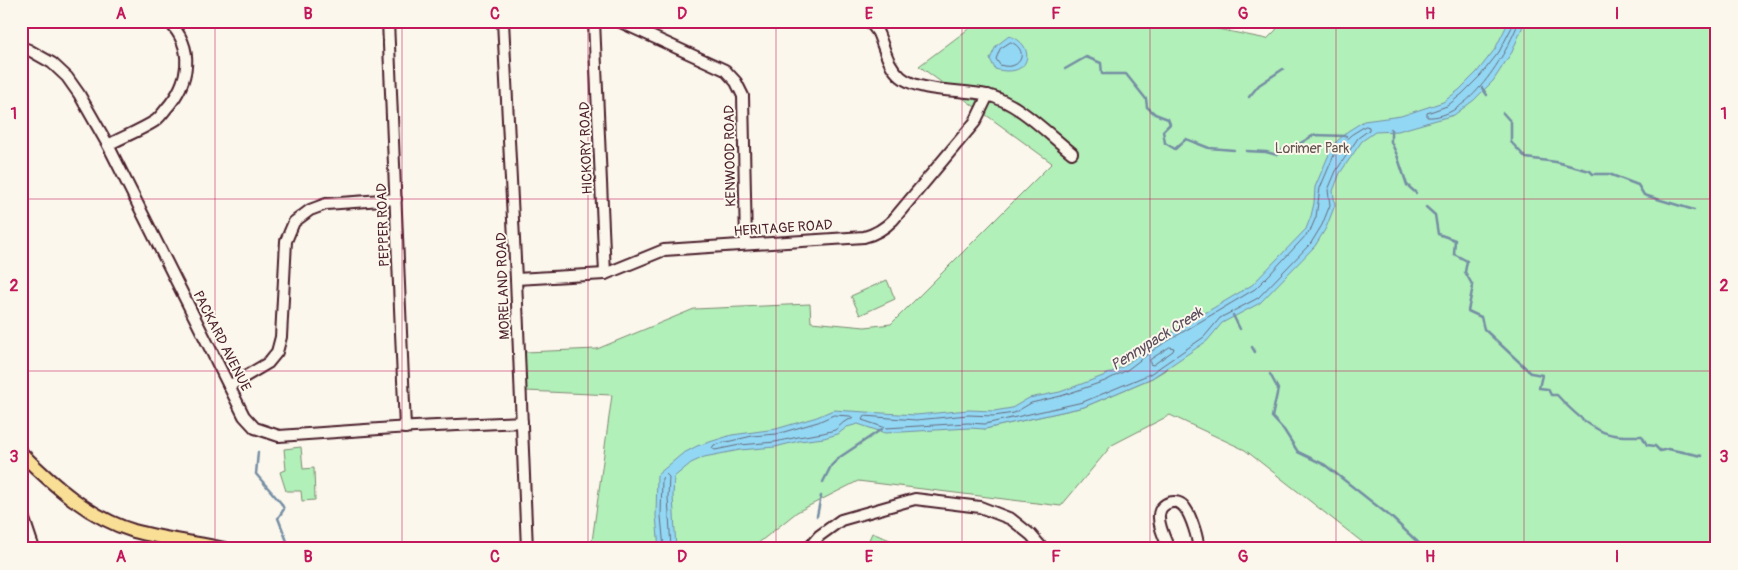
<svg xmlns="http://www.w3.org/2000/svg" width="1738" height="570" font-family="Pangolin,sans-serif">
	<rect width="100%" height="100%" fill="#fbf7ec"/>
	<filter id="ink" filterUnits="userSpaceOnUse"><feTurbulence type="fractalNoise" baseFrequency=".02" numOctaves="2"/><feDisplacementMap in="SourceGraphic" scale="10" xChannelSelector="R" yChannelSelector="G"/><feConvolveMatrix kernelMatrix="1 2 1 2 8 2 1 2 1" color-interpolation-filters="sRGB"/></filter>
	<g filter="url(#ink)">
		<g fill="#b1f0b8" stroke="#7e8872" fill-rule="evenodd">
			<path d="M979,21H1187L1188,23L1267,39L1276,30L1280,21H1717V549H1371L1245,450L1170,415L1112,445L1061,506L858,481L797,512L751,549H591L612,395L526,391L525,352L597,349L694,309L810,304L811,322L865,327L891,324L1052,163L919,66ZM1167,369L1152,378L1084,407L984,429Z"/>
			<polygon points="887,280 895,299 860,315 851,296"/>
			<polygon points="301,447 303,469 314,468 315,500 302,501 301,491 286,491 280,472 286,470 284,449"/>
			<polygon points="872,533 890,540 886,549 865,549"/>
		</g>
		<g fill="#92d8f4" stroke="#758ea4">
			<polygon points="1509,21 1525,21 1512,52 1493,81 1474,100 1454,115 1398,131 1375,132 1362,141 1340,173 1333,191 1335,205 1326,228 1315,246 1260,303 1222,323 1207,341 1152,378 1084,407 985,429 969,428 885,433 858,424 847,427 838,434 824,438 799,441 775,447 740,450 704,457 691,463 674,477 673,496 676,549 659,549 656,516 657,475 682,454 697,446 732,435 776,429 817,417 833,410 916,415 968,410 994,411 1012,408 1029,398 1060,392 1103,376 1124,366 1153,344 1252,285 1306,229 1311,216 1314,203 1315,187 1333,145 1348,131 1364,121 1401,116 1443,102 1459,90 1477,72 1495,49"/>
			<path d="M1009,36C1036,43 1033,80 995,69L990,59L996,46Z"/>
		</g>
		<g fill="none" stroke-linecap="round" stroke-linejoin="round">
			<g stroke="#67697b" stroke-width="1">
				<path d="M1513,21V25L1499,52L1480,76L1462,94L1447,106L1427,113V117C1468,120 1507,54 1519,21"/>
				<path d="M1011,42C1030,50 1021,72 1000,65L996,59L1000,49Z"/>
				<polygon points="1366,126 1369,127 1369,130 1358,138 1336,171 1328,190 1330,205 1322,225 1311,243 1258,298 1220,318 1204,337 1150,374 1083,402 985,424 968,423 886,428 862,420 864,416 916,420 968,415 994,416 1014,413 1031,403 1061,396 1105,381 1127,370 1156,348 1255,289 1269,275 1310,231 1316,217 1320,188 1337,148 1351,135"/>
				<polygon points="1170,347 1174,348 1173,351 1153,365 1150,364 1150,360"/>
				<polygon points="834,415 850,416 853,418 844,422 835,430 823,433 798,437 775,442 740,445 715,450 712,448 714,445 752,436 777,434 818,422"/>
				<polyline points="664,549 661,516 662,478 666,474 669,477 668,497 671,549"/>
			</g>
			<g stroke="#758ea4" stroke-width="2.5">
				<polyline points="1701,21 1712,25 1717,28"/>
				<polyline points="1065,69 1086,57 1101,63 1102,74 1126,74 1146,99 1147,107 1155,114 1168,119 1170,124 1163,131 1165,143 1175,149 1186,139 1209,148 1234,150"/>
				<polyline points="1482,88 1487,95"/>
				<polyline points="1249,97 1259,85 1283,69"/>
				<polyline points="1503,113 1511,122 1511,142 1526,158 1556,162 1590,171 1593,174 1609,174 1638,185 1644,195 1694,210"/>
				<polyline points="1391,129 1391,142 1397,155 1407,185 1416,193"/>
				<polyline points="1246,151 1266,152 1277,155 1283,149 1299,144 1314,135 1346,136"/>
				<path d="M1426,207L1435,215L1438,234L1455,240L1454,254L1467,261L1465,272L1473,286L1468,311L1481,317L1484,329L1531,373L1542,375L1539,388L1548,389L1551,395H1557C1568,407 1585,423 1599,430C1611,437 1628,436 1642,436L1647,445L1655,446L1660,451L1668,449L1702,456"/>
				<polyline points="1233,315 1240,329"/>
				<polyline points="1252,347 1255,352"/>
				<polyline points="1270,374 1278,389 1272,417 1284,430 1298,452 1325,465 1391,517 1425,549"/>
				<polyline points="258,452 256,474 281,503 284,509 278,518 290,549"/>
				<polyline points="823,482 831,466 840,457 882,429"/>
				<polyline points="817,516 821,496"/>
			</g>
			<g stroke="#4a1f2b" stroke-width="14">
				<g id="minor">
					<polyline points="388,21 405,428"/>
					<polyline points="503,21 516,279 527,549"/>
					<polyline points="594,21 605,274"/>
					<polyline points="618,21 725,70 736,82 743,96 746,244"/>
					<path d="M869,21C872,25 876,29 878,33C885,49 887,65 901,77C920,93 963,89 987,95C1018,102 1047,133 1072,153"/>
					<polyline points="21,47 29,50 52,63 67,77 79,94 108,145 244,416 255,428 279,436 394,428 522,422"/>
					<path d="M108,145C123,137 141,130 155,121C159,118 163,113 166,109C189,83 196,48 168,21"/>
					<path d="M516,279L605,274L664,250L864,237C876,234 884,229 893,220L975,122L988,95"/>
					<polyline points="229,386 268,363 277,352 281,337 286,241 294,222 310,210 326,204 396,199"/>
					<polyline points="21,510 34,549"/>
					<polyline points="808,549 819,536 841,520 915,499 980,507 1011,519 1031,535 1043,549"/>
					<path d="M1169,549C1165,539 1158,525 1159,515C1160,502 1178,497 1185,508C1191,516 1199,540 1198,549"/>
				</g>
			</g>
			<g stroke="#4a1f2b" stroke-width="16">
				<path id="major" d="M21,453C53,485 90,518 134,531C164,539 196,543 225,549"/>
			</g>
			<use href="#minor" stroke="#fbf7ec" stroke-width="10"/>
			<use href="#major" stroke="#f9df96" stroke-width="12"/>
		</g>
	</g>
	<path fill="none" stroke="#c2185b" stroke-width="1" stroke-opacity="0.55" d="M215,21V549M402,21V549M588,21V549M776,21V549M962,21V549M1150,21V549M1336,21V549M1524,21V549M21,199H1717M21,371H1717"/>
	<g text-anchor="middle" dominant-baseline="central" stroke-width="4" stroke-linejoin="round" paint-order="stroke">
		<g font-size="14" fill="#4a1f2b" stroke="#fbf7ec">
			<text transform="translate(586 148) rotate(-92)">HICKORY ROAD</text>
			<text transform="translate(730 156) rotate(-91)">KENWOOD ROAD</text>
			<text transform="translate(383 225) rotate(-92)">PEPPER ROAD</text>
			<text transform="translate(783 228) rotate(-4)">HERITAGE ROAD</text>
			<text transform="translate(503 286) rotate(-92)">MORELAND ROAD</text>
			<text transform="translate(222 341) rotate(63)">PACKARD AVENUE</text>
		</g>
		<g font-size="14" fill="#64534e" stroke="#fbf7ec">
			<text x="1312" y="148">Lorimer Park</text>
		</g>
		<g font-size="15" font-style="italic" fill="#5c4d5d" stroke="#fbf7ec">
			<text transform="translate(1157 339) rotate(-32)">Pennypack Creek</text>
		</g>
	</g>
	<rect width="1738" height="570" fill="none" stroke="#fbf7ec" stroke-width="55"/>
	<rect x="28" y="28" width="1682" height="514" fill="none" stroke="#c2185b" stroke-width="2"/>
	<g font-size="16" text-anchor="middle" font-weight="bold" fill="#c2185b">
		<text x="121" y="19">A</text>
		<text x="308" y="19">B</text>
		<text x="495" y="19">C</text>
		<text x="682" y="19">D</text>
		<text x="869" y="19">E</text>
		<text x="1056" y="19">F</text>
		<text x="1243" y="19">G</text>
		<text x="1430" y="19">H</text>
		<text x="1617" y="19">I</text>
		<text x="14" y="119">1</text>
		<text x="1724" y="119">1</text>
		<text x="14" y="291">2</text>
		<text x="1724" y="291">2</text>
		<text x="14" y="462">3</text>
		<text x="1724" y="462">3</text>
		<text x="121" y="562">A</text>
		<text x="308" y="562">B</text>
		<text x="495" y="562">C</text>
		<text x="682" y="562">D</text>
		<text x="869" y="562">E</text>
		<text x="1056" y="562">F</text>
		<text x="1243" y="562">G</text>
		<text x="1430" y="562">H</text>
		<text x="1617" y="562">I</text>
	</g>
</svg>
